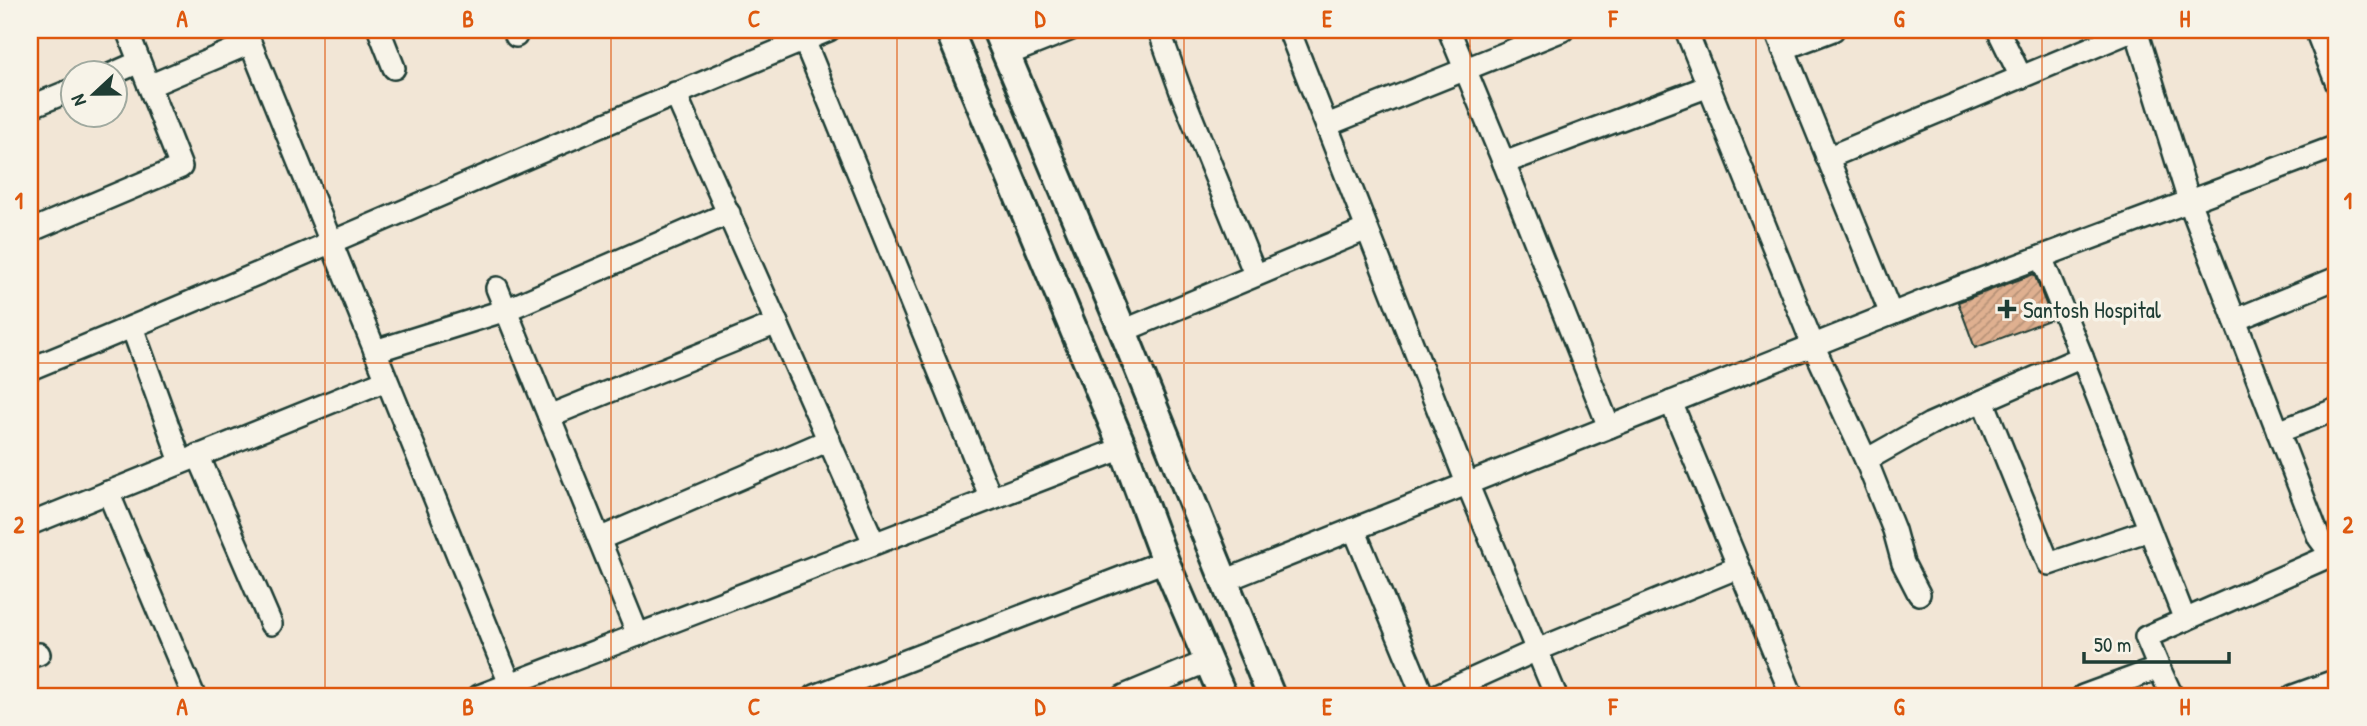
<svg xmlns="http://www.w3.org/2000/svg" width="2367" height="726" font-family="'Patrick Hand',sans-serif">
	<defs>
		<pattern id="building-hatch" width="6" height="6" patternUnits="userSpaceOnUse" patternTransform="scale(1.75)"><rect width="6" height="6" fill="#dfb090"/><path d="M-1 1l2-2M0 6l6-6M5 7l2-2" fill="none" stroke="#b49076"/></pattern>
	</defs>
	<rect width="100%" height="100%" fill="#f2e6d6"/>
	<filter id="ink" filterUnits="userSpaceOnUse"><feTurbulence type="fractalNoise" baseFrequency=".0143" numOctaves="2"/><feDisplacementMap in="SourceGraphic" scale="14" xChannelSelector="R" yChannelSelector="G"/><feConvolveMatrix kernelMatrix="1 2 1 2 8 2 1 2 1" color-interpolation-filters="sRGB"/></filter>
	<g filter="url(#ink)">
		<polygon fill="url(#building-hatch)" stroke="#1f3d34" stroke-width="2" points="2034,274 2052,319 1975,348 1958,302"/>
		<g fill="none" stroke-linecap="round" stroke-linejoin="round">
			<g stroke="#1f3d34" stroke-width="26">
				<g id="minor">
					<polyline points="245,30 515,696"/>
					<polyline points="379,30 394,68"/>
					<polyline points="514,30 516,36"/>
					<polyline points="1159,30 1180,89 1255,274"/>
					<polyline points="1289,30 1467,483 1556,696"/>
					<polyline points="1449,30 1504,163 1609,427"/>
					<polyline points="1686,30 1813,345 1866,460 1894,530 1903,563 1919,594"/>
					<polyline points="1776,30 1891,314"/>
					<polyline points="1998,30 2021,77"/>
					<polyline points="2136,30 2189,201 2319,538 2337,562"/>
					<polyline points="2316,30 2337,84"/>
					<polyline points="804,40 991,498"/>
					<polyline points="1783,49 1833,30"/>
					<polyline points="1006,55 1069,30"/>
					<polyline points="112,74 139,62"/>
					<polyline points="149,86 250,43"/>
					<polyline points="675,93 874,543"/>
					<polyline points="30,107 74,89"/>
					<polyline points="1327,125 1563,30"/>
					<polyline points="1827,158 2134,30"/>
					<polyline points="1504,163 1709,86"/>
					<polyline points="30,231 181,167 127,30"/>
					<polyline points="2041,257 2082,357"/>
					<polyline points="497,288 638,635"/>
					<polyline points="2235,320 2337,278"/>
					<polyline points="132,327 181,462"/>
					<polyline points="1123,331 1367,229"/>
					<polyline points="375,351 506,310 729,213"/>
					<path d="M30,369C298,260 561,140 829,30"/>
					<polyline points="1983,401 2049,564 2149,530"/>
					<polyline points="1671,402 1792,696"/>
					<polyline points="549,416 777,323"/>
					<polyline points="2278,432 2337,409"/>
					<polyline points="198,455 271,624"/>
					<polyline points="1866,460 1930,424 2082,357 2185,620"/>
					<polyline points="108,492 194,696"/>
					<polyline points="30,524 386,380"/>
					<polyline points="1354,529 1423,696"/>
					<polyline points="599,539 829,440"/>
					<polyline points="1224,581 1939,295 2337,146"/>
					<polyline points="30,657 39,654"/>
					<polyline points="2159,668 2146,637 2332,555"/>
					<polyline points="479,696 1123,448"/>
					<polyline points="815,696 1165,561"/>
					<polyline points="1124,696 1208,661"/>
					<polyline points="1435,696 1537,650 1739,567"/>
					<polyline points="2083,696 2159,668 2172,696"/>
					<polyline points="2293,696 2337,680"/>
				</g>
			</g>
			<g stroke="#1f3d34" stroke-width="32">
				<g id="tertiary">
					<polyline points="949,30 1123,448 1165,561 1223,696"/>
					<polyline points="996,30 1123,331 1271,696"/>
				</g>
			</g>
			<use href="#minor" stroke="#f7f3e8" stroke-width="21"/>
			<use href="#tertiary" stroke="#f7f3e8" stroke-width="26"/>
		</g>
	</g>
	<path fill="none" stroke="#de580e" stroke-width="2" stroke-opacity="0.55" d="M325,30V696M611,30V696M897,30V696M1184,30V696M1470,30V696M1756,30V696M2042,30V696M30,363H2337"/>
	<path fill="#1f3d34" stroke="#f7f3e8" stroke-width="2.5" d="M2003.5 298.5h7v7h7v7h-7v7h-7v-7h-7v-7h7z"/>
	<g text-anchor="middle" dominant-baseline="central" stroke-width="7" stroke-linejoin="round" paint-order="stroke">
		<g font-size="23" fill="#1f3d34" stroke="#f7f3e8" text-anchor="start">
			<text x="2023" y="309">Santosh Hospital</text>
		</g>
	</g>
	<rect width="2367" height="726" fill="none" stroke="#f7f3e8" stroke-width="77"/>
	<g transform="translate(94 94) rotate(248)"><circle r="33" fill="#f7f3e8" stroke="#a1aaa0" stroke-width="2"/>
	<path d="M0-5L12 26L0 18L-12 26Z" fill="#1f3d34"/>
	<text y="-10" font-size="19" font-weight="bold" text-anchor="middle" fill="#1f3d34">N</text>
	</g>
	<path d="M2084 652v10h145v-10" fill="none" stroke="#1f3d34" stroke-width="3.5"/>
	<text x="2094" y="652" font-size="21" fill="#1f3d34" stroke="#f7f3e8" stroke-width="5" paint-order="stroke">50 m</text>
	<rect x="38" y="38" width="2290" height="650" fill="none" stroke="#de580e" stroke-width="2.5"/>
	<g font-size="23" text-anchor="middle" font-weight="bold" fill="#de580e">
		<text x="182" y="27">A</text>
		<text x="468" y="27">B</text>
		<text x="754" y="27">C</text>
		<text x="1040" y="27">D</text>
		<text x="1327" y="27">E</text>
		<text x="1613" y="27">F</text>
		<text x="1899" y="27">G</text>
		<text x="2185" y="27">H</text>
		<text x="19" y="209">1</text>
		<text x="2348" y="209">1</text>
		<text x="19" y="533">2</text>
		<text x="2348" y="533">2</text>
		<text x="182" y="715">A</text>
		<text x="468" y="715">B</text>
		<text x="754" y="715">C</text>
		<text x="1040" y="715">D</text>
		<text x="1327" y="715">E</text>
		<text x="1613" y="715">F</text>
		<text x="1899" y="715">G</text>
		<text x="2185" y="715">H</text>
	</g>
</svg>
